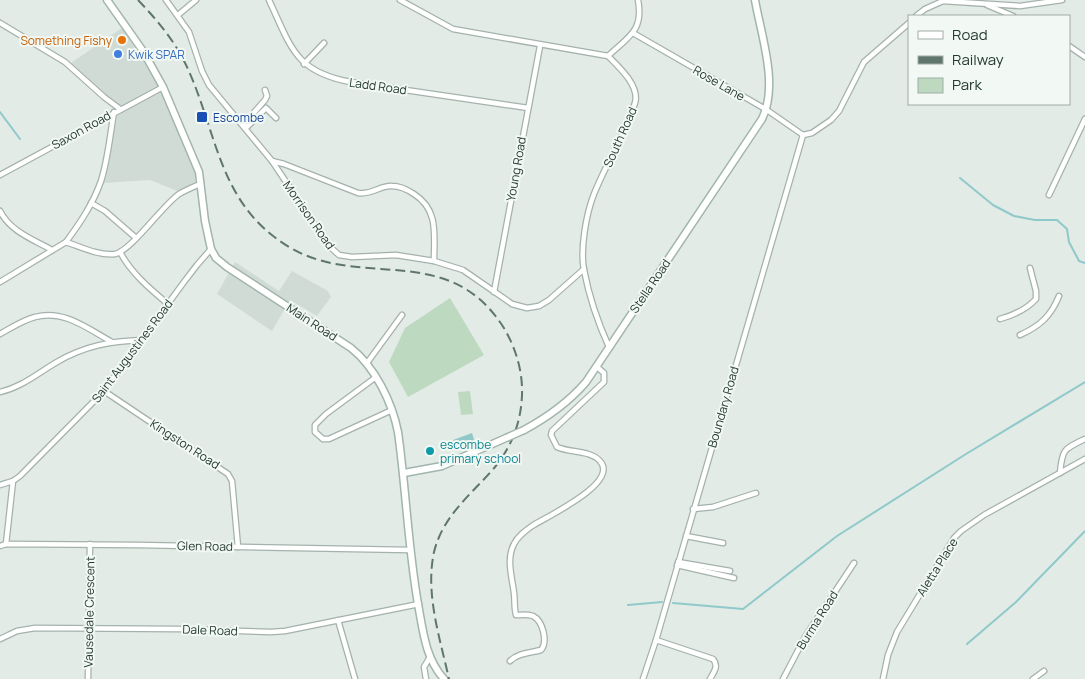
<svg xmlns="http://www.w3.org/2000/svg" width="1085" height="679" font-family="Manrope,sans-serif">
	<rect width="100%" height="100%" fill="#e2ebe6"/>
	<g fill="#d1dbd5">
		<polygon points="122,28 162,91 196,172 195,182 180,192 150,180 103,183 118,113 71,63"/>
		<polygon points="235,262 279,291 292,271 328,291 331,297 317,316 290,300 272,331 217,294"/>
	</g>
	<g fill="#bddac1">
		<polygon points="450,298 484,355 408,397 389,362 405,328"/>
		<polygon points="470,391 473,414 461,415 458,392"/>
	</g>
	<polygon fill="#90c9ca" points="472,433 475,443 457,450 453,440"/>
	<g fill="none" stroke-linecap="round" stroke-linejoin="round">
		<g stroke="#90c9ca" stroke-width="2">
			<polyline points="0,112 20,139"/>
			<polyline points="960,178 993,205 1014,216 1035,220 1057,220 1067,229 1069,242 1079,261 1085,263"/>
			<polyline points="673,603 743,609 837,536 966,454 1085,382"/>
			<polyline points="628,605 662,602"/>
			<polyline points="967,644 1016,602 1085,531"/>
		</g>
		<g stroke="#a5b2ac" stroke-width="7">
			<g id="minor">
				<polyline points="166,0 189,32 202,71 209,85 272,161 329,246 339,255 352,257 396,255 434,261 463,270 512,304 527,308 539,306 549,300 584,269"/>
				<path d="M269,0C291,47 295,72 351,82L528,108"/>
				<path d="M400,0L453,29L608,56C619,67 640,86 635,103C624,135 606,164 594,194C586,214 580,250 584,270C589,296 598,323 609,347"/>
				<polyline points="987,5 1013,16"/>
				<polyline points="178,15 196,0"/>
				<polyline points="916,16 925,9 943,1 1020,6 1062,0"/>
				<polyline points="0,23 65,62 104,97 120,109"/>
				<polyline points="633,33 767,110 803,135"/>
				<polyline points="1069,46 1085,57"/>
				<path d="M608,56C628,37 644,31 638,0"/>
				<polyline points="304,64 324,43"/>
				<polyline points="243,125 265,100 267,96 265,90"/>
				<polyline points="246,128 266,108 276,118"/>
				<polyline points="803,135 812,133 831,120 839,111 864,62 909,23"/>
				<path d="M272,161L284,164L358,193C373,195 380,185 392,186C400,186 408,190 414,194C439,210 434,235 434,261"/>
				<polyline points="0,175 163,87"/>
				<polyline points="1049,195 1085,119"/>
				<polyline points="91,203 105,211 136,238"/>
				<path d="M0,211C10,231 32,239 52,250"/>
				<path d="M66,242C80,223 93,204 101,181C108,159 110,135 114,112"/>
				<path d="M120,252C131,273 150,289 168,304"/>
				<path d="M0,282L66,242C81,247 99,256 115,254C131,251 162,206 179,194C186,190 193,187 200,184"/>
				<polyline points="494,292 540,46"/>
				<path d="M1000,319C1014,315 1026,310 1036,299V291L1030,268"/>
				<path d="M0,334C11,328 23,320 35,317C64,309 88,329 112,342"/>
				<path d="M1020,335C1040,326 1051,316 1059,296"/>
				<polyline points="367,363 402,315"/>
				<polyline points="376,377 326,414 315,425 315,432 323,439 329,439 392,410"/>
				<polyline points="104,391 228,474 232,481 238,547"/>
				<path d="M0,392C22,387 38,373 57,362C84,346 111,341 142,340"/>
				<path d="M1060,473C1062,449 1064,449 1085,439"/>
				<polyline points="0,485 13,481 20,476 104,391 184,282 197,265 211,249"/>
				<polyline points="693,509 713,507 756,493"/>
				<polyline points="686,536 723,543"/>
				<polyline points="6,544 13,481"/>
				<polyline points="0,546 6,544 138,545 410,550"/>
				<polyline points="678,562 730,571"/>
				<polyline points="677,565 734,578"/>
				<polyline points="338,620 355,679"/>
				<polyline points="0,639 17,631 35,628 178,629 271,632 285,631 419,604"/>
				<path d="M656,640L713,659C719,666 714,672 710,679"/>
				<path d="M510,661C518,653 530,653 541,650C548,642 543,621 533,616C527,614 521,615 516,615C514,608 515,600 514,593C512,577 506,559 514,544C518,536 525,531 532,526C546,517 620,483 600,461C590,450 570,453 557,447L551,435L552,431L604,382V373L596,366"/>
				<polyline points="88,679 90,544"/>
				<polyline points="426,679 424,667 430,657"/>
				<polyline points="643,679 656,640 803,135"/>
				<polyline points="783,679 805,637 854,563"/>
				<polyline points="883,679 888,655 897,632 954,538 961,531 984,515 1085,459"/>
				<polyline points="1033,679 1044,671"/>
			</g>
		</g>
		<g stroke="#a2b5ac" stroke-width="9">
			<g id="secondary">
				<path d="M107,0L143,51L163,87L199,172L205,221L211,249L216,258L227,267L351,348C375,367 392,402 398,432C406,489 408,547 418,604C423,630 425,658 444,679"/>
				<path d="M524,430C548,417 568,403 586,382L762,119C779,85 761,35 755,0"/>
				<polyline points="404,473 442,466 506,438"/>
			</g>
		</g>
		<use href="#minor" stroke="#fff" stroke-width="4.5"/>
		<use href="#secondary" stroke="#fff" stroke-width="6"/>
		<path stroke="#5f766c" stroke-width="2" stroke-dasharray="10 5" stroke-linecap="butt" d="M138,0C157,20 175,41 187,67C218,134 218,204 289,247C361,290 446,241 502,325C515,345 523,371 522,395C521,422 512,446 495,467C472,494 443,515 434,552C425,594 440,638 449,679"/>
		<g stroke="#a2b5ac" stroke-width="9" stroke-linecap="butt">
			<polyline id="secondary-bridge" points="506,438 524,430"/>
		</g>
		<use href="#secondary-bridge" stroke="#fff" stroke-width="6"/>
	</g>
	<circle fill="#e8710a" stroke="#f2f8f4" stroke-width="2" cx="122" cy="40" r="5"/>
	<circle fill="#3f7fe0" stroke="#f2f8f4" stroke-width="2" cx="118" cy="54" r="5"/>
	<rect fill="#1a4fb4" stroke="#f2f8f4" stroke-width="2" x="196" y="111" width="12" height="12" rx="2.5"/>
	<circle fill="#0f9aa8" stroke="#f2f8f4" stroke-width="2" cx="430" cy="451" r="5"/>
	<g text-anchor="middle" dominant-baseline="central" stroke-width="4" stroke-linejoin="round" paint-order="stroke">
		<g font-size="12" fill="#c56008" stroke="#f2f8f4" text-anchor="end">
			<text x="112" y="40">Something Fishy</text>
		</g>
		<g font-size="12" fill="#366cbe" stroke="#f2f8f4" text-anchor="start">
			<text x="128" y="54">Kwik SPAR</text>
		</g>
		<g font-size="12" fill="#243a31" stroke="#f2f8f4">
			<text transform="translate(719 83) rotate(30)">Rose Lane</text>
			<text transform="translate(378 86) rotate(8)">Ladd Road</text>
			<text transform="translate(81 130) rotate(-29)">Saxon Road</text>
			<text transform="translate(620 137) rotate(-66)">South Road</text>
			<text transform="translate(516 169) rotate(-80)">Young Road</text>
			<text transform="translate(309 215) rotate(55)">Morrison Road</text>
			<text transform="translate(650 286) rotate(-56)">Stella Road</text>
			<text transform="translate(312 322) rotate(33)">Main Road</text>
			<text transform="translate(132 351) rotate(-53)">Saint Augustines Road</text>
			<text transform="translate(723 407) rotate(-74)">Boundary Road</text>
			<text transform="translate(185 444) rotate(33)">Kingston Road</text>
			<text transform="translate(205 546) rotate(1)">Glen Road</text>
			<text transform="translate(937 567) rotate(-58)">Aletta Place</text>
			<text transform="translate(89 612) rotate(-89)">Vausedale Crescent</text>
			<text transform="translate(817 620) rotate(-58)">Burma Road</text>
			<text transform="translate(210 630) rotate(2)">Dale Road</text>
		</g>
		<g font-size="12" fill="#164399" stroke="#f2f8f4" text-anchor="start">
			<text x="213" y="117">Escombe</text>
		</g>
		<g font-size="12" fill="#0d838f" stroke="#f2f8f4" text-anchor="start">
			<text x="440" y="444">escombe<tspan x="440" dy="14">primary school</tspan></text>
		</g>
	</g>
	<rect x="908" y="15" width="162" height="90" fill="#f2f8f4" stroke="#a0aca6"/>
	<rect x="918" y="31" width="25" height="8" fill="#ffffff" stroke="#a0aca6"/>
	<text x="952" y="40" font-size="15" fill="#243a31">Road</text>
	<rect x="918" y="56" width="25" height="8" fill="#5f766c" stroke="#a0aca6"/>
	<text x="952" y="65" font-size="15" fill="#243a31">Railway</text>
	<rect x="918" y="78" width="25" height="15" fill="#bddac1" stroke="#a0aca6"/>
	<text x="952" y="90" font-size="15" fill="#243a31">Park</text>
</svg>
